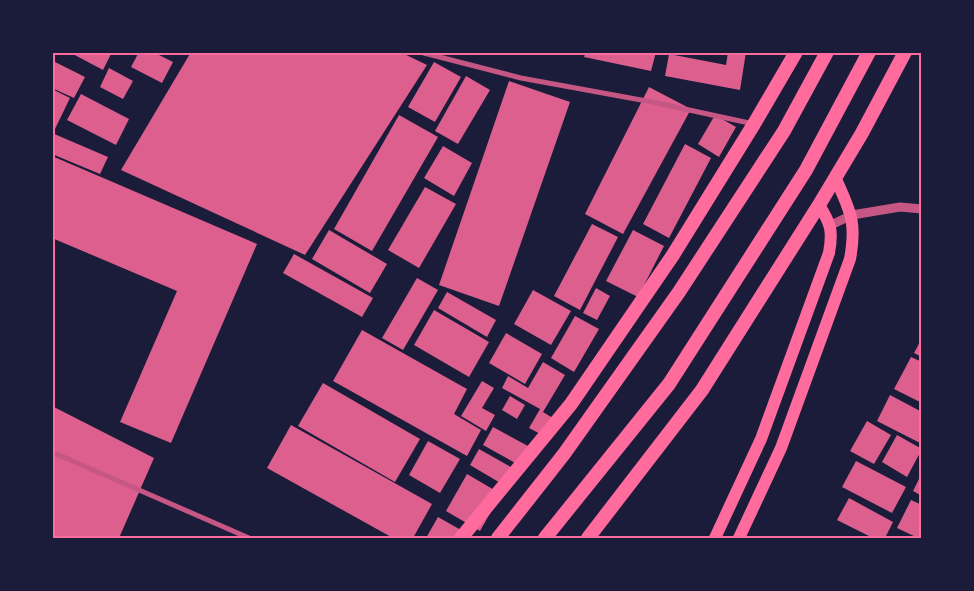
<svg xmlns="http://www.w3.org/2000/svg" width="974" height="591" font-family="'DM Sans',sans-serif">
	<rect width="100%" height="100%" fill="#1b1b3a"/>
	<g fill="#dd5f8e">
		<polygon points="69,52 112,52 103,70"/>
		<polygon points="139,52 153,52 173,62 162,83 131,67"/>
		<polygon points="191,52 400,52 427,65 305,255 121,170"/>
		<polygon points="586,52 656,52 651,71 584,57"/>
		<polygon points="728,52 746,52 740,90 665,76 669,54 726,65"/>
		<polygon points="53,61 85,77 74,98 52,88"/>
		<polygon points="434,62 461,77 435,122 408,107"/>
		<polygon points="109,68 133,81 123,99 100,87"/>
		<polygon points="466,76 490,90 458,144 435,131"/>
		<polygon points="509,81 570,102 499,306 439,285"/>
		<polygon points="649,87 691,109 623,234 585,214"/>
		<polygon points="52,89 70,98 54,131 52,130"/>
		<polygon points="81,94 129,119 116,145 67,120"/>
		<polygon points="399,115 438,137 372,251 334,229"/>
		<polygon points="715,115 736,127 719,157 698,144"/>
		<polygon points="52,133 108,157 100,174 52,154"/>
		<polygon points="685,144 711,158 669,238 643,224"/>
		<polygon points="443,146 472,163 454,196 424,178"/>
		<polygon points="52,156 257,244 171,443 120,422 177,291 52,238"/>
		<polygon points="425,187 456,204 419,268 388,250"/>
		<polygon points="592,224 618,237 580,310 554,296"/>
		<polygon points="329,230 387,264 370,293 312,259"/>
		<polygon points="633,230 664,246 638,297 606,281"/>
		<polygon points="294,254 373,298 362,317 283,273"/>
		<polygon points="417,278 438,290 403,350 382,338"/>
		<polygon points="596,288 610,296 597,320 583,313"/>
		<polygon points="533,290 571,311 551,345 514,324"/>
		<polygon points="447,292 496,320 487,337 438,308"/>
		<polygon points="434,310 489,342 469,377 414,345"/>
		<polygon points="575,316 599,329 574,372 551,358"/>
		<polygon points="362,330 467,389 454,414 481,430 467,456 333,381"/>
		<polygon points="506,333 542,354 525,384 489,363"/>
		<polygon points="922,338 922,357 914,353"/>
		<polygon points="911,357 922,362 922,403 894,389"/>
		<polygon points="543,362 565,375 543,412 556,420 546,437 529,428 540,409 502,388 508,376 528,388"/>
		<polygon points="482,381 494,388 482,408 495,415 486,431 461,416"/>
		<polygon points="323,383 420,439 395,482 298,426"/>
		<polygon points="890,395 922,412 922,444 877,421"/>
		<polygon points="510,396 525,405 517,419 502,410"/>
		<polygon points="52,406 154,458 119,538 52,538"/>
		<polygon points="867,421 891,435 874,464 850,451"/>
		<polygon points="291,425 432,504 413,538 393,538 267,468"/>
		<polygon points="493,427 528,446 517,464 483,445"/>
		<polygon points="897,435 922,449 907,477 882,462"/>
		<polygon points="428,441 460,459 440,493 409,475"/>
		<polygon points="479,449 516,470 507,487 470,465"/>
		<polygon points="856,461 906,487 892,513 842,487"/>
		<polygon points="922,473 922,496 913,491"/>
		<polygon points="467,474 501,494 480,531 446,511"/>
		<polygon points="849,498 893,522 885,538 873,538 837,520"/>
		<polygon points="911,500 922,505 922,538 918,538 897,528"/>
		<polygon points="438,517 475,538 426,538"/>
	</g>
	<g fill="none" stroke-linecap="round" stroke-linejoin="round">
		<g stroke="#c65784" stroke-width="5">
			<polyline points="420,52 521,78 652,102 754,124"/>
			<polyline points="52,452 249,538"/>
		</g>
		<polyline stroke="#c65784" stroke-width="9" points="831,225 852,215 900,207 922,209"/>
		<g stroke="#ff6b9d" stroke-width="12">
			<path d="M715,538L761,439L829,253C833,231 831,224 819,205"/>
			<path d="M739,538L781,448L850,259C857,221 850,211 835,177"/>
		</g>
		<g stroke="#ff6b9d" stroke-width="14">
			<polyline points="461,538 571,404 673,255 754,124 796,52"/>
			<polyline points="498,538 564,454 679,292 784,131 827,52"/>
			<polyline points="545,538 669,384 806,170 869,52"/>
			<polyline points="588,538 702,390 819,205 862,133 905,52"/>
		</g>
	</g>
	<rect width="974" height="591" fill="none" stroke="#1b1b3a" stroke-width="108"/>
	<rect x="54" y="54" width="866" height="483" fill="none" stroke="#ff6b9d" stroke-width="2"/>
</svg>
